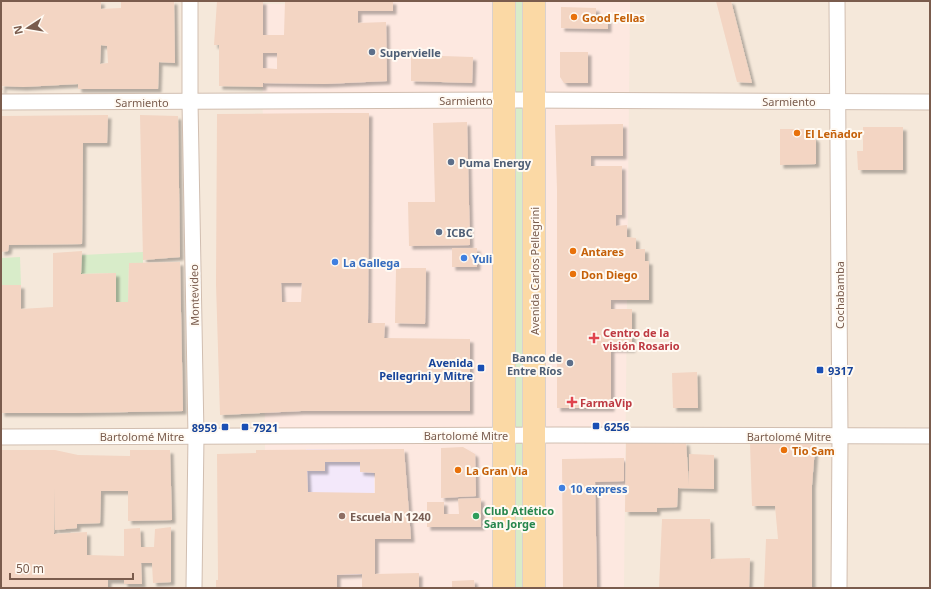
<svg xmlns="http://www.w3.org/2000/svg" width="931" height="589" font-family="'Noto Sans',sans-serif">
	<defs>
		<filter id="shadow"><feDropShadow dx="3.5" dy="3.5" stdDeviation="1" flood-color="#0004"/></filter>
	</defs>
	<rect width="100%" height="100%" fill="#fdf6ec"/>
	<rect fill="#f5e8da" x="1" y="1" width="929" height="587"/>
	<polygon fill="#fde8e0" points="393,1 630,1 624,588 266,588 262,4 392,5"/>
	<polygon fill="#f3e8fa" points="306,449 374,449 375,574 311,576"/>
	<g fill="#d8ecc9">
		<rect x="504" y="1" width="30" height="587"/>
		<polygon points="143,252 143,263 129,264 128,302 116,302 116,273 81,274 82,255"/>
		<polygon points="20,257 21,285 1,285 1,258"/>
	</g>
	<g fill="#f3d5c3" fill-rule="evenodd" filter="url(#shadow)">
		<path d="M1,1H101V9L121,8V1H174L175,63L159,62L158,89H78V84L23,87L2,86L3,90H1ZM101,45L107,46L108,63L100,64Z"/>
		<path d="M217,1H263V35H284L285,1H393V11H358V23L386,22L387,81L324,84L263,83V87L219,86V45H214ZM263,53H277V69L263,68Z"/>
		<polygon points="716,1 731,1 752,83 737,82"/>
		<polygon points="561,7 596,8 596,16 608,16 608,29 561,28"/>
		<polygon points="560,52 588,52 588,83 564,83 560,77"/>
		<polygon points="411,55 473,57 472,83 411,81"/>
		<path d="M335,113H369L368,323H385L384,338L470,339V411H301L220,415L216,284L217,114ZM281,283H302L301,302H282Z"/>
		<polygon points="108,115 107,143 83,143 82,244 9,245 8,251 1,252 1,116"/>
		<polygon points="140,115 178,116 180,257 143,260"/>
		<polygon points="467,122 470,245 409,246 408,202 435,202 433,123"/>
		<polygon points="623,124 623,156 591,156 591,166 622,166 622,215 616,215 616,226 627,225 627,237 636,238 636,249 645,249 645,261 649,261 649,300 611,300 611,309 632,309 632,349 611,349 611,408 557,408 557,190 555,125"/>
		<polygon points="863,127 903,127 903,170 858,170 857,151 863,151"/>
		<polygon points="780,129 804,129 816,139 816,164 780,165"/>
		<rect x="452" y="248" width="25" height="19"/>
		<polygon points="82,251 81,274 116,273 116,302 128,302 129,263 180,262 183,411 75,413 1,413 1,285 21,285 21,309 53,307 53,253"/>
		<polygon points="396,268 426,268 425,324 395,323"/>
		<polygon points="697,372 698,408 673,408 672,373"/>
		<polygon points="686,442 689,485 689,454 714,455 714,489 678,488 677,507 657,508 657,512 625,512 626,443"/>
		<polygon points="806,442 815,448 812,485 812,588 764,588 766,539 778,539 775,506 752,506 750,443"/>
		<polygon points="463,447 475,454 476,496 441,498 441,448"/>
		<path d="M404,449L411,539H375V574L419,573V588H362V574L337,575V588H216V580H218L217,454L256,453V450ZM325,462H360V472L375,473V493L308,492L307,471H325Z"/>
		<polygon points="1,450 55,450 78,455 130,456 130,450 170,450 172,520 128,521 128,491 101,491 100,523 77,524 77,528 55,530 55,488 54,534 87,532 87,555 124,556 124,529 140,528 141,547 154,547 155,529 171,527 171,582 153,583 152,563 141,563 142,584 124,584 124,580 108,580 108,588 1,588"/>
		<polygon points="624,458 624,481 595,482 597,588 563,588 562,459"/>
		<polygon points="481,498 481,527 427,527 427,502 444,502 444,514 459,514 458,499"/>
		<polygon points="662,519 710,519 711,564 711,559 750,558 749,588 659,588"/>
		<polygon points="474,580 475,588 452,588 452,581"/>
	</g>
	<g fill="none" stroke-linecap="round" stroke-linejoin="round">
		<g stroke="#d1beb0" stroke-width="17">
			<g id="street">
				<polyline points="190,1 190,102 196,436 194,588"/>
				<polyline points="837,1 840,436 839,588"/>
				<polyline points="1,102 519,100 930,102"/>
				<polyline points="1,437 555,435 930,436"/>
			</g>
		</g>
		<g stroke="#dad1cd" stroke-width="24">
			<g id="primary">
				<polyline points="504,588 504,1"/>
				<polyline points="534,588 534,1"/>
			</g>
		</g>
		<use href="#street" stroke="#fff" stroke-width="15"/>
		<use href="#primary" stroke="#fbd9a5" stroke-width="22"/>
	</g>
	<g fill="#e8710a" stroke="#fffaf3" stroke-width="1.5">
		<circle cx="574" cy="17" r="4"/>
		<circle cx="797" cy="133" r="4"/>
		<circle cx="573" cy="251" r="4"/>
		<circle cx="573" cy="274" r="4"/>
		<circle cx="784" cy="450" r="4"/>
		<circle cx="458" cy="470" r="4"/>
	</g>
	<g fill="#5c6f8a" stroke="#fffaf3" stroke-width="1.5">
		<circle cx="372" cy="52" r="4"/>
		<circle cx="451" cy="162" r="4"/>
		<circle cx="439" cy="232" r="4"/>
		<circle cx="570" cy="363" r="4"/>
	</g>
	<g fill="#3f7fe0" stroke="#fffaf3" stroke-width="1.5">
		<circle cx="464" cy="258" r="4"/>
		<circle cx="335" cy="262" r="4"/>
		<circle cx="562" cy="488" r="4"/>
	</g>
	<g fill="#e0444e" stroke="#fffaf3" stroke-width="1.5">
		<path d="M592 332h4v4h4v4h-4v4h-4v-4h-4v-4h4z"/>
		<path d="M570 396h4v4h4v4h-4v4h-4v-4h-4v-4h4z"/>
	</g>
	<g fill="#1a4fb4" stroke="#fffaf3" stroke-width="1.5">
		<rect x="477" y="364" width="8" height="8" rx="2"/>
		<rect x="816" y="366" width="8" height="8" rx="2"/>
		<rect x="592" y="422" width="8" height="8" rx="2"/>
		<rect x="221" y="423" width="8" height="8" rx="2"/>
		<rect x="241" y="423" width="8" height="8" rx="2"/>
	</g>
	<circle fill="#8d6e63" stroke="#fffaf3" stroke-width="1.5" cx="342" cy="516" r="4"/>
	<circle fill="#2e9e5b" stroke="#fffaf3" stroke-width="1.5" cx="476" cy="516" r="4"/>
	<g text-anchor="middle" dominant-baseline="central" stroke-width="4" stroke-linejoin="round" paint-order="stroke">
		<g font-size="11" font-weight="bold" fill="#c56008" stroke="#fffaf3" text-anchor="start">
			<text x="582" y="17">Good Fellas</text>
			<text x="805" y="133">El Leñador</text>
			<text x="581" y="251">Antares</text>
			<text x="581" y="274">Don Diego</text>
			<text x="792" y="450">Tio Sam</text>
			<text x="466" y="470">La Gran Via</text>
		</g>
		<g font-size="11" font-weight="bold" fill="#4e5e75" stroke="#fffaf3" text-anchor="start">
			<text x="380" y="52">Supervielle</text>
			<text x="459" y="162">Puma Energy</text>
			<text x="447" y="232">ICBC</text>
			<text x="562" y="357" text-anchor="end">Banco de<tspan x="562" dy="13">Entre Ríos</tspan></text>
		</g>
		<g font-size="11" fill="#7a5c4d" stroke="#fffaf3">
			<text x="466" y="100">Sarmiento</text>
			<text x="789" y="101">Sarmiento</text>
			<text x="142" y="102">Sarmiento</text>
			<text transform="translate(534 271) rotate(-90)">Avenida Carlos Pellegrini</text>
			<text transform="translate(194 295) rotate(-91)">Montevideo</text>
			<text transform="translate(839 295) rotate(-90)">Cochabamba</text>
			<text x="466" y="435">Bartolomé Mitre</text>
			<text x="142" y="436">Bartolomé Mitre</text>
			<text x="789" y="436">Bartolomé Mitre</text>
		</g>
		<g font-size="11" font-weight="bold" fill="#366cbe" stroke="#fffaf3" text-anchor="start">
			<text x="472" y="258">Yuli</text>
			<text x="343" y="262">La Gallega</text>
			<text x="570" y="488">10 express</text>
		</g>
		<g font-size="11" font-weight="bold" fill="#be3a42" stroke="#fffaf3" text-anchor="start">
			<text x="603" y="332">Centro de la<tspan x="603" dy="13">visión Rosario</tspan></text>
			<text x="580" y="402">FarmaVip</text>
		</g>
		<g font-size="11" font-weight="bold" fill="#164399" stroke="#fffaf3" text-anchor="start">
			<text x="473" y="362" text-anchor="end">Avenida<tspan x="473" dy="13">Pellegrini y Mitre</tspan></text>
			<text x="828" y="370">9317</text>
			<text x="604" y="426">6256</text>
			<text x="217" y="427" text-anchor="end">8959</text>
			<text x="253" y="427">7921</text>
		</g>
		<g font-size="11" font-weight="bold" fill="#27864d" stroke="#fffaf3" text-anchor="start">
			<text x="484" y="510">Club Atlético<tspan x="484" dy="13">San Jorge</tspan></text>
		</g>
		<g font-size="11" font-weight="bold" fill="#785e54" stroke="#fffaf3" text-anchor="start">
			<text x="350" y="516">Escuela N 1240</text>
		</g>
	</g>
	<rect width="931" height="589" fill="none" stroke="#7a5c4d" stroke-width="4"/>
	<g transform="translate(28 28) rotate(258)" stroke="#fffaf3" stroke-width="3" paint-order="stroke">
	<path d="M0-3L7 15L0 10L-7 15Z" fill="#7a5c4d"/>
	<text y="-6" font-size="11" font-weight="bold" text-anchor="middle" fill="#7a5c4d">N</text>
	</g>
	<path d="M10 573v6h123v-6" fill="none" stroke="#7a5c4d" stroke-width="2"/>
	<text x="16" y="573" font-size="12" fill="#7a5c4d" stroke="#fffaf3" stroke-width="3" paint-order="stroke">50 m</text>
</svg>
